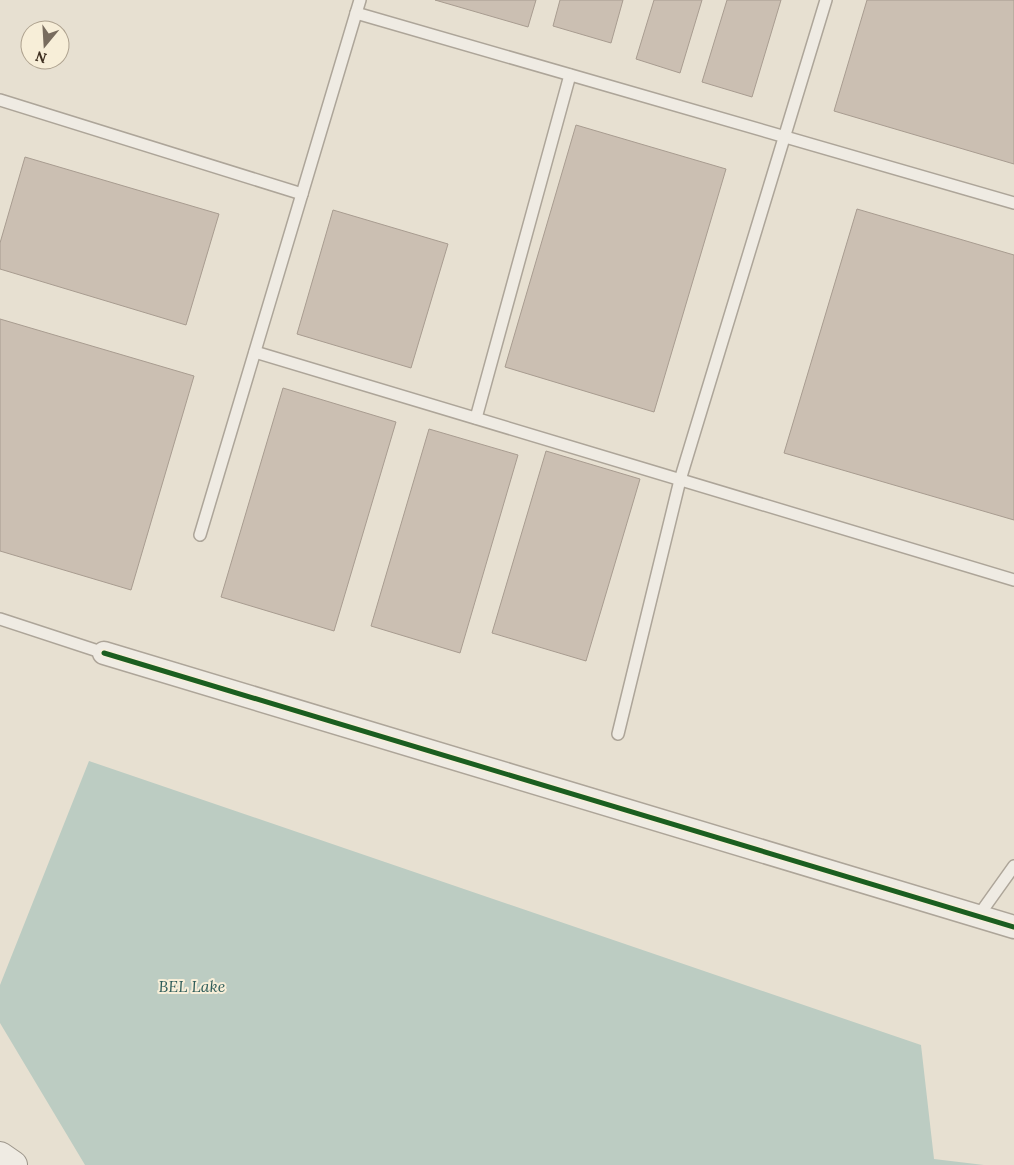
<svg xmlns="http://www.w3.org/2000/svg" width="1014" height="1165" font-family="Lora,serif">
	<rect width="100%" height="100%" fill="#e7e0d1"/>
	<polygon fill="#bcccc2" points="89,761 921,1045 934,1159 984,1165 85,1165 0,1023 0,985"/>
	<g fill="#cbbfb2" stroke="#a89c90">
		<polygon points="435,0 536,0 528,27"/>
		<polygon points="560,0 623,0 611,43 553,26"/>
		<polygon points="654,0 702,0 680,73 636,59"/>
		<polygon points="727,0 781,0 752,97 702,82"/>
		<polygon points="867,0 1014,0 1014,164 834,111"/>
		<polygon points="576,125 726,169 654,412 505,367"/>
		<polygon points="25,157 219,214 186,325 0,269 0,243"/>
		<polygon points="857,209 1014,255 1014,520 784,453"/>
		<polygon points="333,210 448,244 411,368 297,334"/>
		<polygon points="0,319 194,376 131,590 0,551"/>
		<polygon points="283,388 396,422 334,631 221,597"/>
		<polygon points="429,429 518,455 460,653 371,626"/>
		<polygon points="546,451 640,479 586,661 492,633"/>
	</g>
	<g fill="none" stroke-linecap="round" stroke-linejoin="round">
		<g stroke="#ada599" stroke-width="14">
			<g id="lane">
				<polyline points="356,13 1014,203"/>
				<polyline points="0,100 302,194"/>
				<polyline points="255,352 1014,580"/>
				<polyline points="476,418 570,75"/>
				<polyline points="200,535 360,0"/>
				<polyline points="0,619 104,653"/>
				<polyline points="618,734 680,480 826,0"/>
				<polyline points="979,915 1014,866"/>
			</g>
		</g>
		<g stroke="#ada599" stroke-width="25">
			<polyline id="street" points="104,653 1014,927"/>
		</g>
		<g stroke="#9c958a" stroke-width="30">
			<polyline id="secondary" points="0,1156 13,1165"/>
		</g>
		<use href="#lane" stroke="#efebe3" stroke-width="11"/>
		<use href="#street" stroke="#efebe3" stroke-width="22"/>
		<use href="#secondary" stroke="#efebe3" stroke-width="28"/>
		<g stroke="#f7eed8" stroke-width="8">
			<polyline id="cycleway" points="104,653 1014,927"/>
		</g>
		<use href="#cycleway" stroke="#1b5e20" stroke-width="5"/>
	</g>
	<g text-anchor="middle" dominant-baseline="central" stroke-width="4" stroke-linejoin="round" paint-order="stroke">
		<g font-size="16" font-style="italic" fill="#2f5d5a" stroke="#f7eed8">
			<text x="192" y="986">BEL Lake</text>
		</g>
	</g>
	<g transform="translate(45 45) rotate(198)"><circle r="24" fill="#f7eed8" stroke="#ada18e"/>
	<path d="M0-4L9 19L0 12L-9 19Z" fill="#786c5e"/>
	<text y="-8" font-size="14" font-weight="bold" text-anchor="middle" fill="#3d2e20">N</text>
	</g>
</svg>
